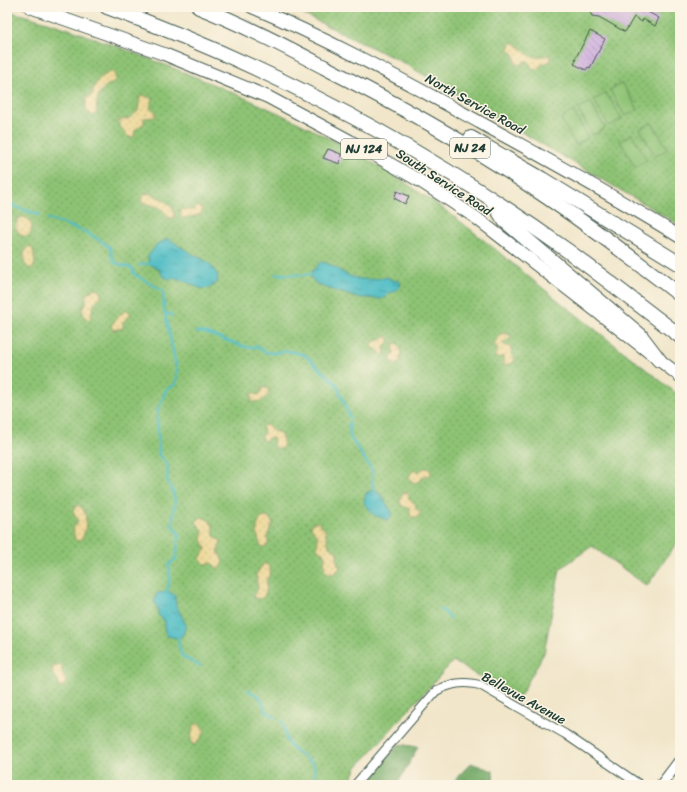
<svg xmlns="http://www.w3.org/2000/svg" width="687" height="792" font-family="Sriracha,sans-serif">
	<defs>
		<pattern id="grass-dots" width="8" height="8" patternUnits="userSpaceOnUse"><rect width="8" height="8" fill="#8ec375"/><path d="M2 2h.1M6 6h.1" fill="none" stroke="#73a061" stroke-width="1.8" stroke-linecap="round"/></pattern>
		<pattern id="forest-crowns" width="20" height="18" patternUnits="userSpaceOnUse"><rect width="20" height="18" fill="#72a966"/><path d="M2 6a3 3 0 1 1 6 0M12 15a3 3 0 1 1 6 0" fill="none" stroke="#5d8b55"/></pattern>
		<pattern id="sand-dots" width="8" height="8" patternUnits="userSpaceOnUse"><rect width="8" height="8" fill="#eeda9e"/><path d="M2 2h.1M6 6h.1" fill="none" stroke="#ccbc89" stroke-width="1.8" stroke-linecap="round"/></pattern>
		<pattern id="water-ripples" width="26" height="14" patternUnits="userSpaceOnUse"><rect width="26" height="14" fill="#4fbdc5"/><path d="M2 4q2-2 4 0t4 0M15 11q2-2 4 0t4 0" fill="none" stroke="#419ba1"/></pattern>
		<pattern id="building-back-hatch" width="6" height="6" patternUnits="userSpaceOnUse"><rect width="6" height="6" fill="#d1b2e0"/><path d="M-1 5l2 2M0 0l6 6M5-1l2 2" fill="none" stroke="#a992b6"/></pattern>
	</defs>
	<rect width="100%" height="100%" fill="#fcf5e5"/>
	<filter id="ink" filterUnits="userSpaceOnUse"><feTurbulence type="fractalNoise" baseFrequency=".025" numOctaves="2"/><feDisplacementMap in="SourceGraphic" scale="8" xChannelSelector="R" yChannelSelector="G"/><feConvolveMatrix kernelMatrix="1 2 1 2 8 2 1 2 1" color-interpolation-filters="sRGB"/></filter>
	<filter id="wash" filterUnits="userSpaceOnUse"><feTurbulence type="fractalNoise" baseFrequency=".012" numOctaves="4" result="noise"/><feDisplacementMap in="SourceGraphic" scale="16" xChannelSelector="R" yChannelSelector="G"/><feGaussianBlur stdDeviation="0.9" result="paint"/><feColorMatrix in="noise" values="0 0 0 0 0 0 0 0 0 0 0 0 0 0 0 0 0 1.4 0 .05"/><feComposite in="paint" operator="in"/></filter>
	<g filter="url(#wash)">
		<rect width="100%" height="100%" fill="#f1e6ca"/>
		<g fill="url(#grass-dots)" stroke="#568054">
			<polygon points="288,7 680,7 680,225 402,62"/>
			<path d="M7,11C54,22 100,40 145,57C238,93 329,132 413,188C461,219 505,258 550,294C593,328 637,362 680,396V538L647,586L592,546L560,569L544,653L518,700L453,661L357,767L349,785H7Z"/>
		</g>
		<g fill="url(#forest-crowns)" stroke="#48734d">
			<polygon points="398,744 418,747 397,785 364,785"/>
			<polygon points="471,763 493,771 494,785 450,785"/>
		</g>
		<g fill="url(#sand-dots)" stroke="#868c69">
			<path d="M511,43H515C532,57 528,59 550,55L551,61L542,64L537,70L532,68L528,61H524L521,65L516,64L514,54L509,50Z"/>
			<path d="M112,71L115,73V82C112,84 109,84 106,86C98,92 95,104 97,113L93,116L86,110V98L91,96C97,80 97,79 112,71Z"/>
			<polygon points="144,95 152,99 150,108 156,112 155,117 144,118 144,123 135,130 134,137 128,137 118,123 120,120 128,119 138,111 140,97"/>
			<path d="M147,193C157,196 177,204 174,218H169C160,205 157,206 142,203L141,198Z"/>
			<polygon points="198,206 203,209 200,215 183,218 180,216 181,209 192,210"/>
			<path d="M24,217C31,220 33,226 31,233L27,237L21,235L15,227L19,218Z"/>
			<path d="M29,246L33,249L35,263L33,268H29C22,264 24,256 25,249Z"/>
			<path d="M95,288L101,291V296C94,302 92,308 91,317L88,320L84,316L82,309L86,303V295Z"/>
			<polygon points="126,310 130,312 131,315 123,322 123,328 113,330 111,326 118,316"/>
			<polygon points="502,333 511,335 510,339 504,342 503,344 512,348 511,355 515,359 513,363 506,365 503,364 503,356 498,358 494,356 498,351 494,343"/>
			<polygon points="386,336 389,338 389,341 384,347 385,354 382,355 378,350 373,348 372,344 375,341 381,340"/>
			<polygon points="393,344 398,344 401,350 400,362 396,365 390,360 394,354"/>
			<polygon points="263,387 268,389 269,394 262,401 252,402 251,393 259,395"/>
			<polygon points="265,425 268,425 273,431 280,433 284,443 282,448 279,449 273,446 274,439 272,438 268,438 265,441 261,439 264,432 262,426"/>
			<polygon points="423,468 430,469 431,475 425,476 416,483 411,481 409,476 414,470 419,472"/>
			<polygon points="407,492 409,495 408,499 415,503 416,509 421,512 418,517 412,517 410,515 410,508 405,507 401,505 400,499 403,493"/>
			<path d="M77,505C90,509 86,530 82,539L77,541L75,539L73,529L78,521L73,511Z"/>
			<polygon points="201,517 209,520 213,526 214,536 221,541 218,550 223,562 220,568 217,568 212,563 205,564 200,559 206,548 202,540 203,531 196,522"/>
			<path d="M263,517L269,518L273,523L267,536L269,542L265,547L261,546C257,537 254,524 263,517Z"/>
			<polygon points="314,522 318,522 325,530 329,547 337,552 337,562 340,568 335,573 329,574 324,569 325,555 317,548 318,537 311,527"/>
			<path d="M263,564H266L270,567V574L266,581C268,587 266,594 262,599L255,598L253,596L258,589L256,575Z"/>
			<path d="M59,665L62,666V673L66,681L65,685L61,687H59L58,680C54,675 50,674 53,667Z"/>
			<polygon points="199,723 205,731 197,743 193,745 191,740 193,726"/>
		</g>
		<g fill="#8ec375" stroke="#568054">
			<polygon points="622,83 638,109 625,116 610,90"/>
			<polygon points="606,93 622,119 609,126 594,100"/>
			<polygon points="590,102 605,128 593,135 578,109"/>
			<polygon points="573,111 588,138 576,145 561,119"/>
			<polygon points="652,123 668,149 655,156 640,129"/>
			<polygon points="632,134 647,160 635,167 620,141"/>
		</g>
		<g fill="url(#water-ripples)" stroke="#377d7c">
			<path d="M167,239L171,240L179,246L209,263L218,275L217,283C202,295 197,285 182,280C171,276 165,284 159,269L149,264L148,256L157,244Z"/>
			<path d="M321,262C333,263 341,274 353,277C363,281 377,279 388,277L391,280L399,281L401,285L396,291L387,294L386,297L381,299L366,298L354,297L318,285L311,278L312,271Z"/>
			<polygon points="373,490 380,494 392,512 391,517 387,520 374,515 364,503 366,493"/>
			<polygon points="170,592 175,596 176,605 186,625 183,635 177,638 167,636 164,629 165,622 158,615 158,610 154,601 157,593"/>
		</g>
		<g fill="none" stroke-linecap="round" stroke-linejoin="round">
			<g stroke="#4fbdc5" stroke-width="2.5">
				<polyline points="7,200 16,207 40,215"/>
				<path d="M48,219C70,226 92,232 110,248C114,267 113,262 132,268L134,274L163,291L164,308L177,371L176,384L166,390L157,413L159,455L168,466L167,481L172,489L175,501L172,525L179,534L176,558L169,565L170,577L167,592H165"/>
				<polyline points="139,265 152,263"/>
				<polyline points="276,274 303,275 312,274"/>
				<polyline points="165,313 172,315"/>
				<polyline points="196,332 206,333 245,347 257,347 265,352 272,353 289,351 305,355 337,385 350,418"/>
				<polyline points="349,422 350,437 372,470 373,491"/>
				<polyline points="440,609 451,618"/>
				<polyline points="178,634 179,646 182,656 200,666"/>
				<polyline points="248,690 260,697 266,711 275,717"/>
				<path d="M282,721C286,730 284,732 286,739C290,751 306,756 314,765L316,784"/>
			</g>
		</g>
		<g id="blocks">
			<g fill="url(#building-back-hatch)">
				<polygon points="596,7 650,7 648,12 659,18 655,26 643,19 642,22 634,17 625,32 599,17 592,16 590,12 592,8"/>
				<polygon points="590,31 605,39 590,68 588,67 586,70 574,64 576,60 575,59"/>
				<polygon points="328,149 341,154 340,164 323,158"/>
				<polygon points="397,191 409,196 405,204 394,198"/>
			</g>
		</g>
	</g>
	<g filter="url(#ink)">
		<use href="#blocks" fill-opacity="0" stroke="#3e564a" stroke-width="1"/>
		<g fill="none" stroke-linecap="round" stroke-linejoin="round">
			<g stroke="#3e564a" stroke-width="10">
				<path id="minor" d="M355,785L436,691C451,683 463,681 480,685L565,734L640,785"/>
			</g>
			<g stroke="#3e564a" stroke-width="12">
				<polyline id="tertiary" points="661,785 680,760"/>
			</g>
			<g stroke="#3e564a" stroke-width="14">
				<g id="primary">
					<polyline points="30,7 164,54 268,97 350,141 420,181 475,217 680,376"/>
					<path d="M252,7C331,40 406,82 481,123C548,160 615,196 680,237"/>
				</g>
			</g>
			<g stroke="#3e564a" stroke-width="16">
				<g id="motorway">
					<path d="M107,7C270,66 427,150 568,251C606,279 643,308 680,336"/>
					<path d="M199,7C242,24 283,45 324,67C393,102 462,140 526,183C579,218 630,256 680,295"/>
					<polyline points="471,138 542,179 680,264"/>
					<polyline points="494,204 505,221 640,335 659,360"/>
				</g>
			</g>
			<use href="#minor" stroke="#fff" stroke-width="8"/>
			<use href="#tertiary" stroke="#fff" stroke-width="10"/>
			<use href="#primary" stroke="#fff" stroke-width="12"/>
			<use href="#motorway" stroke="#fff" stroke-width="14"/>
		</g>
	</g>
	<g text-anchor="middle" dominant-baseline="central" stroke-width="3" stroke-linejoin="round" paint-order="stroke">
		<g fill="#fcf5e5" stroke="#617469" stroke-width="1">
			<rect x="450" y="138" width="40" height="20" rx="3"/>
			<rect x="341" y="139" width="46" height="20" rx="3"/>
		</g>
		<g font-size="12" font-weight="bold" fill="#1f3d34">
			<text x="470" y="148">NJ 24</text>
			<text x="364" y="149">NJ 124</text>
		</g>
		<g font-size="13" fill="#1f3d34" stroke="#fcf5e5">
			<text transform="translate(475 104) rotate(29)">North Service Road</text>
			<text transform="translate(444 182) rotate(33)">South Service Road</text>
			<text transform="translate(524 698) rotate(29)">Bellevue Avenue</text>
		</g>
	</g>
	<rect width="687" height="792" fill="none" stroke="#fcf5e5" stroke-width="24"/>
</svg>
